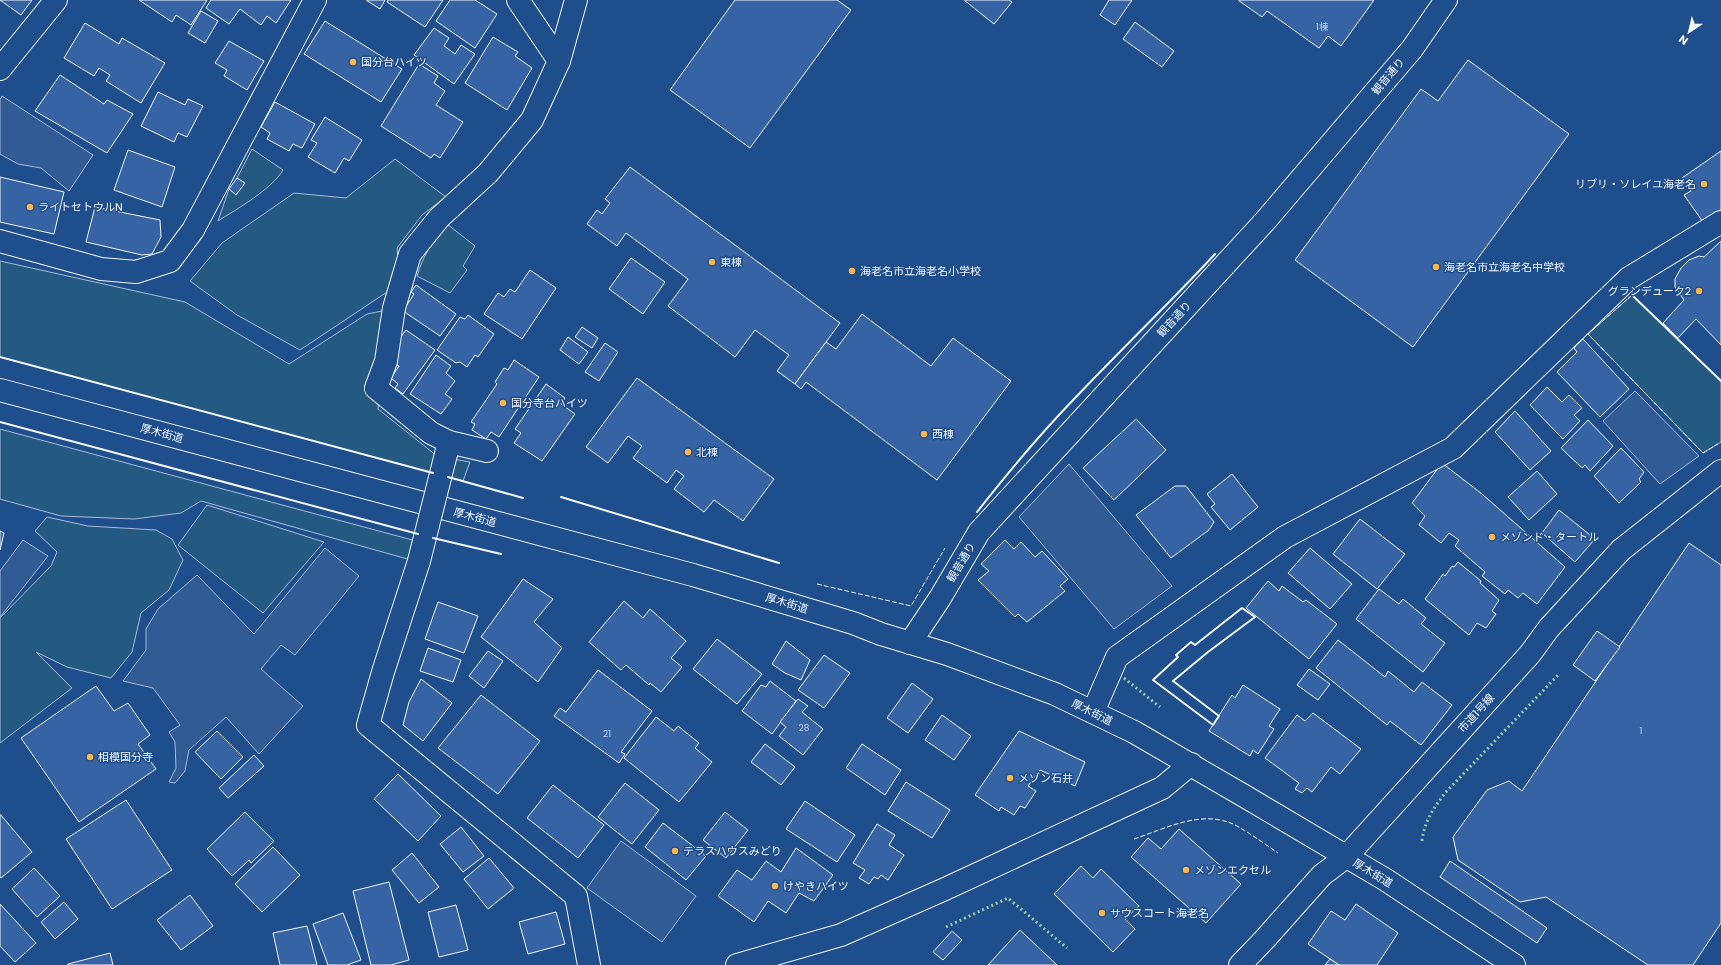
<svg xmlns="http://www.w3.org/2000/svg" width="1721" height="965" font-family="Poppins,'Noto Sans JP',sans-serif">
	<rect width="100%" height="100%" fill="#1f4e8c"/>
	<g fill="#245a82" stroke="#a8bbd7">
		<path d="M252,149L283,170C272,189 237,209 218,221L229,189L236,194L244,183L237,178Z"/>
		<polygon points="395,159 446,197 422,215 397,248 398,259 390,290 300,350 237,315 190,281 222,243 294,193 346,198"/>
		<path d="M447,224L475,246L463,266L467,270L450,293L417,276C423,256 433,240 447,224Z"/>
		<polygon points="0,261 185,302 289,364 367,314 382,311 387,320 378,409 437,456 470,462 463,481 0,357"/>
		<polygon points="1632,295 1721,381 1721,442 1703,453 1588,334"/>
		<polygon points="0,429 416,541 411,560 201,501 181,513 134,519 61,516 0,499"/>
		<polygon points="207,505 324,542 263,613 178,545"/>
		<polygon points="47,517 88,526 156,530 172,539 183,560 169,590 141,613 132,652 111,678 67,667 36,652 72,688 0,743 0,618 51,566 57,552 35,531"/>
	</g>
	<g fill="#305b95" stroke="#a8bbd7">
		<polygon points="2,96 93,155 69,191 41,168 18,164 0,154 0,100"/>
		<polygon points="1635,391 1699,456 1660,484 1603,421"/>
		<polygon points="1069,464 1172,586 1114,629 1019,517"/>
		<polygon points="23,540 48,556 0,617 0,571"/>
		<polygon points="325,548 359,576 295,655 281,645 261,669 303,706 259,754 226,717 189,750 185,771 175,783 169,782 176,768 175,742 169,732 180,725 153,688 123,681 146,650 146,629 158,609 197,575 254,634"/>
		<polygon points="621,841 696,896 662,942 587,888"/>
	</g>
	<g fill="#3563a3" stroke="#f2f6ff">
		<polygon points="0,0 32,0 21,15"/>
		<polygon points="139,0 207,0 191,25 176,15 172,22"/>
		<polygon points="211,0 291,0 276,23 267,16 261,25 240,9 229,24 206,8"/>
		<polygon points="366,0 385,0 380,9"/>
		<polygon points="388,0 443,0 425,27 387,2"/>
		<polygon points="450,0 475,0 497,14 475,48 436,21"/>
		<polygon points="735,0 837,0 851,10 750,148 670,90"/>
		<polygon points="964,0 1009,0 1012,2 994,24"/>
		<polygon points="1109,0 1132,0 1115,25 1100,15"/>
		<polygon points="1238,0 1374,0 1341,46 1328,36 1319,48 1267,11 1262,17"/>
		<polygon points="201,11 218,21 205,43 188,33"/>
		<polygon points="325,21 402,69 381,102 304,54"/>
		<polygon points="1135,22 1174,51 1162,67 1123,39"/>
		<polygon points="85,23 119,44 122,38 165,63 141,103 106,81 110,75 99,68 94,76 64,58"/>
		<polygon points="434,28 449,38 444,46 455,54 461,45 475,54 454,84 414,55"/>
		<polygon points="493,37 518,52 515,56 532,68 507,110 465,83"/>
		<polygon points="229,41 264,61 247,90 224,76 227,70 215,63"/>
		<polygon points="1468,60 1569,134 1413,347 1295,260 1421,89 1438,101"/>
		<polygon points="419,64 438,76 434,83 445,91 436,105 463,122 440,158 434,154 431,158 381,126"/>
		<polygon points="60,75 104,104 107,100 133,114 107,153 35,111"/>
		<polygon points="158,92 185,105 188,99 203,106 187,137 178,133 174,142 141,126"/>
		<polygon points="275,102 315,124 302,148 293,144 289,151 267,139 270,133 261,127"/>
		<polygon points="325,117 362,140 349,161 344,158 335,173 308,157 317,143 311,140"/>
		<polygon points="128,150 175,167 162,207 114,190"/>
		<polygon points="1721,151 1721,210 1703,222 1684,195 1691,191 1682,178"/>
		<polygon points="630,167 840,323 795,384 777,371 789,355 755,330 735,357 668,306 688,279 626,233 617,246 587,224 597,210 602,214 610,203 605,199"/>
		<polygon points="0,177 64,192 54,234 0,222"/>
		<polygon points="237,178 245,183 236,195 229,189"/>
		<polygon points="95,207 160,220 161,237 152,254 142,255 86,242"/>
		<polygon points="1721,241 1721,345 1696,319 1678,338 1663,323 1684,300 1675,287 1675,279 1681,268 1689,260 1699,256 1704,257"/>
		<polygon points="631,258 665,282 643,314 609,289"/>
		<polygon points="530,270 556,288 522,339 484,314 498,293 504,297 510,289 515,292"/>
		<polygon points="416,285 456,314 440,336 403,311 414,294 411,292"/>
		<polygon points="862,314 931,366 953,338 1011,381 937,480 806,382 801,389 795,384 826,342 836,349"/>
		<polygon points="468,315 494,334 478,357 475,355 467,367 460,362 456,363 437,350 460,317 465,319"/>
		<polygon points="582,327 598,338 592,348 575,337"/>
		<polygon points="406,330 435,350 403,394 395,388 398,384 391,378 399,366 389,360 395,345"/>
		<polygon points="568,337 588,352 579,364 560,350"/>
		<polygon points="1583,339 1629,389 1600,417 1557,372 1577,352 1574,348"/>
		<polygon points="605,343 618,352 599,381 585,372"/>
		<polygon points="436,355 451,366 446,373 455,381 445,394 452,399 441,414 410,394"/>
		<polygon points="514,360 539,377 499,437 491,432 486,439 472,430 475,424 471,422 497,384 495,382 504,368 508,370"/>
		<polygon points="637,378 774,479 743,521 714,500 704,512 674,489 684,476 676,470 667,483 633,458 642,446 628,436 608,463 586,447"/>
		<polygon points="546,384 565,398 561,404 575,414 542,461 514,443 521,433 515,429"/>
		<polygon points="1547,387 1562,402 1569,395 1582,408 1574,415 1580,421 1563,439 1530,405"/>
		<polygon points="1515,411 1551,451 1530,470 1495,432"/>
		<polygon points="1136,419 1166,450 1114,500 1083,468"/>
		<polygon points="1588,420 1613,446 1590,471 1585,465 1582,468 1561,448"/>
		<polygon points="1621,448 1644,472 1639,479 1641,482 1619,503 1594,476"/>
		<polygon points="1442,463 1482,494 1565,567 1537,604 1523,593 1518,598 1508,590 1505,594 1482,576 1485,572 1455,546 1459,540 1449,533 1441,543 1419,525 1425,516 1412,503"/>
		<polygon points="1537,471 1557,494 1529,520 1508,497"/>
		<polygon points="1232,474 1258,507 1230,530 1211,507 1215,504 1207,494"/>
		<polygon points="1175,486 1186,486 1214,522 1209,530 1171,558 1136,515"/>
		<polygon points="1559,510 1595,539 1575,562 1542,533"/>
		<polygon points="1360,519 1405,554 1377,589 1333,554"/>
		<polygon points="0,531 4,533 0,550"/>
		<polygon points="1005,540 1014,549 1021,542 1035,557 1042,551 1068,579 1060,586 1065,591 1027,622 1018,614 1015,617 978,580 989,571 981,564"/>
		<polygon points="1689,543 1721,565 1721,923 1693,965 1648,965 1546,897 1520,902 1458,860 1453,837 1487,790 1509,781 1522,791"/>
		<polygon points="1310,548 1352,584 1330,609 1288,573"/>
		<polygon points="1458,562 1481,581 1480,583 1499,600 1492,611 1496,614 1486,628 1477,623 1469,635 1425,599 1443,574 1445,576 1452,566 1454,567"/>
		<polygon points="523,579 553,599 534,622 562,648 538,682 481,637"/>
		<polygon points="1268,581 1279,591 1282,586 1303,602 1306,600 1337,624 1309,659 1246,608"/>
		<polygon points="1379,589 1399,604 1403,599 1426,618 1421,624 1445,643 1423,672 1356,619"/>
		<polygon points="624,601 643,618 650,609 686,641 671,658 682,667 661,692 650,683 649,685 626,665 621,670 589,642"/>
		<polygon points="438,602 478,616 464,653 425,639"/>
		<polygon points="1597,631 1620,647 1595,681 1573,665"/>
		<polygon points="717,639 762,674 737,704 693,669"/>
		<polygon points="1338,640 1385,677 1388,671 1414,692 1422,682 1452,705 1421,745 1390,721 1387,725 1316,668"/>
		<polygon points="786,641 810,660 801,680 785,673 772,664"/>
		<polygon points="428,648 461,660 453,682 420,671"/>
		<polygon points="488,651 503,661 484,688 469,676"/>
		<polygon points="824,655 850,673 824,708 798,690"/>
		<polygon points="1309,669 1330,684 1318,700 1297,685"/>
		<polygon points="598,670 652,711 621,752 625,754 619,763 554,716 560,708 566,712"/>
		<polygon points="421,679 452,703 423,741 403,725 409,702"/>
		<polygon points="770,681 796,701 772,734 742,711 761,685 766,687"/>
		<polygon points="912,683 933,699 908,733 887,718"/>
		<polygon points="1243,685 1280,709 1269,726 1274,729 1258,754 1253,750 1250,756 1209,731 1232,695 1235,698"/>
		<polygon points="96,686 114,711 128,703 150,735 138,744 156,769 79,822 21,738"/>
		<polygon points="481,695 540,741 498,794 438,748"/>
		<polygon points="798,699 808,706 802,712 823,729 803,755 779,736 786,727 780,722"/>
		<polygon points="1313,713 1361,749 1340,774 1331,767 1312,792 1307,788 1302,793 1295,789 1299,783 1265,758 1297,715 1305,721"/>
		<polygon points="942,715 971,736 954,760 925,740"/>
		<polygon points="656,717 674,731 678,726 699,743 695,748 712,762 679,802 624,758"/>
		<polygon points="217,731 243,757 221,779 195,752"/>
		<polygon points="1019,731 1085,762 1075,786 1040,770 1028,786 1036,791 1025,808 1020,806 1014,815 1001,807 999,811 975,795"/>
		<polygon points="765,744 795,767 781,785 751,762"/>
		<polygon points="862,744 901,770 885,795 846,768"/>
		<polygon points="254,755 264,766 228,798 219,788"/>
		<polygon points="398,774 441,816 418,841 374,799"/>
		<polygon points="906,782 950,810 932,838 888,811"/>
		<polygon points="625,783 659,810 632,844 598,817"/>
		<polygon points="553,785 604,825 578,858 527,818"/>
		<polygon points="126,800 172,870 112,909 66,839"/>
		<polygon points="805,801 855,835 837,862 786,829"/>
		<polygon points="245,812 274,841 251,863 249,860 232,876 207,849"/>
		<polygon points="725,812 748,830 726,858 703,840"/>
		<polygon points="0,814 32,852 1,878 0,877"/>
		<polygon points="663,823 706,856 686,880 645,847"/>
		<polygon points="877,824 895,835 889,845 904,855 888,880 881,875 878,879 874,877 869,884 859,878 865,870 853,863"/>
		<polygon points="461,827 484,856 463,872 440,844"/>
		<polygon points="1179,829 1241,884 1206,923 1131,857 1148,838 1161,849"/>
		<polygon points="273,847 300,875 262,912 235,884"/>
		<polygon points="796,848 833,875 814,901 799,893 786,913 768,901 754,922 718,896 737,870 752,880 766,861 781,872"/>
		<polygon points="412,853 439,887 419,903 392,870"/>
		<polygon points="489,858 514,888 488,909 464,879"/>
		<polygon points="1450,861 1547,928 1537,943 1440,877"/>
		<polygon points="1081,866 1093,878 1101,869 1139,906 1125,919 1135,929 1113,952 1054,894"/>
		<polygon points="34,868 60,896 37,917 12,889"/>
		<polygon points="389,882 409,960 391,965 371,965 353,891"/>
		<polygon points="190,895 213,926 181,950 157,920"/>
		<polygon points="64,902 78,919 55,939 41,922"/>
		<polygon points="0,904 36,943 15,962 0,946"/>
		<polygon points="1356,904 1398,933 1377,965 1339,965 1308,944 1331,911 1345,920"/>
		<polygon points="456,905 468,950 439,957 428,912"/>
		<polygon points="556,912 565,944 528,954 519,922"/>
		<polygon points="343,913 361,960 347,965 328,965 313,924"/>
		<polygon points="307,926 317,965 280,965 273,933"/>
		<polygon points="1020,930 1057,965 988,965"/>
		<polygon points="952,931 962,940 943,960 933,952"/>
		<polygon points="110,953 113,965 68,965 68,964"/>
		<polygon points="1330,959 1339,965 1325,965"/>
	</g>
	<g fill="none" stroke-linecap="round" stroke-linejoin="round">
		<g stroke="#f2f6ff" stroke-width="24">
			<g id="street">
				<polyline points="518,0 559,61"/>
				<polyline points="0,241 101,269 136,272 170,261 193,230 315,0"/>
				<polyline points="449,442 487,451"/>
				<polyline points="446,454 449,442 431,433 376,388 386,361 394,308 410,254 439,218 488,173 532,120 559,61 576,0"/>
				<polyline points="419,561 383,672 368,725 576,896 589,965"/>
				<polyline points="1093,712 1117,657 1285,537 1453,448 1629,278 1721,222"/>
			</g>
		</g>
		<g stroke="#f2f6ff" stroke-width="24">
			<g id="secondary">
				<polyline points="0,69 56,0"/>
				<polyline points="910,643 940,598 979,532 1266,220 1412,49 1446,0"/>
				<polyline points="1240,965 1265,939 1322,875 1346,857 1530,654 1549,628 1621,550 1721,471"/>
			</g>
		</g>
		<g stroke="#f2f6ff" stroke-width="24">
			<g id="primary">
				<polyline points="0,390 693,575 853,623 881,634 947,654 1055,694 1134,732 1246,797 1386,880 1514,965"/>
				<polyline points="737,965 841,935 945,889 1162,788 1191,764"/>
			</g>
		</g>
		<use href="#street" stroke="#1f4e8c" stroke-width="22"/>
		<use href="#secondary" stroke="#1f4e8c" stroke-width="22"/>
		<use href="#primary" stroke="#1f4e8c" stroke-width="22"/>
		<g stroke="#f2f6ff" stroke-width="24" stroke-linecap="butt">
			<polyline id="street-bridge" points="419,561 446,454"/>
		</g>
		<use href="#street-bridge" stroke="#1f4e8c" stroke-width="22"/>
		<g stroke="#97c8a6" stroke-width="3" stroke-dasharray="2 3" stroke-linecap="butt">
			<polyline points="1124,678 1160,707"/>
			<path d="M1422,841C1424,821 1434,808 1445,793L1558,675"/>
			<polyline points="946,927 1008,898 1067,948"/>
		</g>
		<g stroke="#f2f6ff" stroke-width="1" stroke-dasharray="5 2" stroke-linecap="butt">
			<polyline points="1632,295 1588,334 1703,453 1721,442"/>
			<polyline points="817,584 911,606 945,548"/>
			<path d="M1134,839C1167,828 1204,808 1237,826C1251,834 1265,844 1278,853"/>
		</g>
		<g stroke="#f2f6ff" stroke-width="2">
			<polyline points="1632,295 1721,381"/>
			<polyline points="0,357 433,473"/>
			<polyline points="0,422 418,534"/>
			<polyline points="448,477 523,498"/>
			<polyline points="561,497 779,563"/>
			<path d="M977,512C1003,479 1030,446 1059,415C1110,360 1164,309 1215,254"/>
			<polyline points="433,538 501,554"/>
			<polygon points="1242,608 1255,617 1208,652 1173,681 1219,716 1213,725 1153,680 1178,657 1176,655 1191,642 1195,645"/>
		</g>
	</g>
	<g fill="#ffb74d" stroke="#1f4e8c" stroke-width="1.5">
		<circle cx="353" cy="62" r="4"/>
		<circle cx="1704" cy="184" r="4"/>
		<circle cx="30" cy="207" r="4"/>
		<circle cx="712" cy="262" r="4"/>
		<circle cx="1436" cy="267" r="4"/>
		<circle cx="852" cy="271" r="4"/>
		<circle cx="1699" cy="291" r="4"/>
		<circle cx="503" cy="403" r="4"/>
		<circle cx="924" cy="434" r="4"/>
		<circle cx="688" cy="452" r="4"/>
		<circle cx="1492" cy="537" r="4"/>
		<circle cx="90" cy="757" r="4"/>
		<circle cx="1010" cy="778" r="4"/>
		<circle cx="675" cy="851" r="4"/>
		<circle cx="1186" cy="870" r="4"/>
		<circle cx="775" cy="886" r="4"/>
		<circle cx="1102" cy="913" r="4"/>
	</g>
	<g text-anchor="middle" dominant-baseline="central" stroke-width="3" stroke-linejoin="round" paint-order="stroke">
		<g font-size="9" fill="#c3d1e8">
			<text x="1322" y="27">1棟</text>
			<text x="804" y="728">28</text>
			<text x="1641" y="731">1</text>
			<text x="607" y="734">21</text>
		</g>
		<g font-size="11" fill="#f2f6ff" stroke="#1f4e8c" text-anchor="start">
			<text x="361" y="62">国分台ハイツ</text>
			<text x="1696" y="184" text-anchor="end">リブリ・ソレイユ海老名</text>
			<text x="38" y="207">ライトセトウルN</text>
			<text x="720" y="262">東棟</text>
			<text x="1444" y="267">海老名市立海老名中学校</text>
			<text x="860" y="271">海老名市立海老名小学校</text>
			<text x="1691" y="291" text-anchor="end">グランデューク2</text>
			<text x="511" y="403">国分寺台ハイツ</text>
			<text x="932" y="434">西棟</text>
			<text x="696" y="452">北棟</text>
			<text x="1500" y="537">メゾンド・タートル</text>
			<text x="98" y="757">相模国分寺</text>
			<text x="1018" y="778">メゾン石井</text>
			<text x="683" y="851">テラスハウスみどり</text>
			<text x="1194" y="870">メゾンエクセル</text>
			<text x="783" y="886">けやきハイツ</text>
			<text x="1110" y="913">サウスコート海老名</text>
		</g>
		<g font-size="11" fill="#f2f6ff" stroke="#1f4e8c">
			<text transform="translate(1388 76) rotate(-50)">観音通り</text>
			<text transform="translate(1174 319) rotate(-47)">観音通り</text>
			<text transform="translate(162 433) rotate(15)">厚木街道</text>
			<text transform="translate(475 517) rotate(15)">厚木街道</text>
			<text transform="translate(961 562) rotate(-59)">観音通り</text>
			<text transform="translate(787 603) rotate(17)">厚木街道</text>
			<text transform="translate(1092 712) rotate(26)">厚木街道</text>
			<text transform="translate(1476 713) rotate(-48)">市道1号線</text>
			<text transform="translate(1373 873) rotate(31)">厚木街道</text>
		</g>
	</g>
	<g transform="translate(1689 32) rotate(215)" stroke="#1f4e8c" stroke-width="3" paint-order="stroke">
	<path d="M0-3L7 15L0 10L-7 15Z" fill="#f2f6ff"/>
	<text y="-6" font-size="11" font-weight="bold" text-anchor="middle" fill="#f2f6ff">N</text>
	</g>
</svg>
